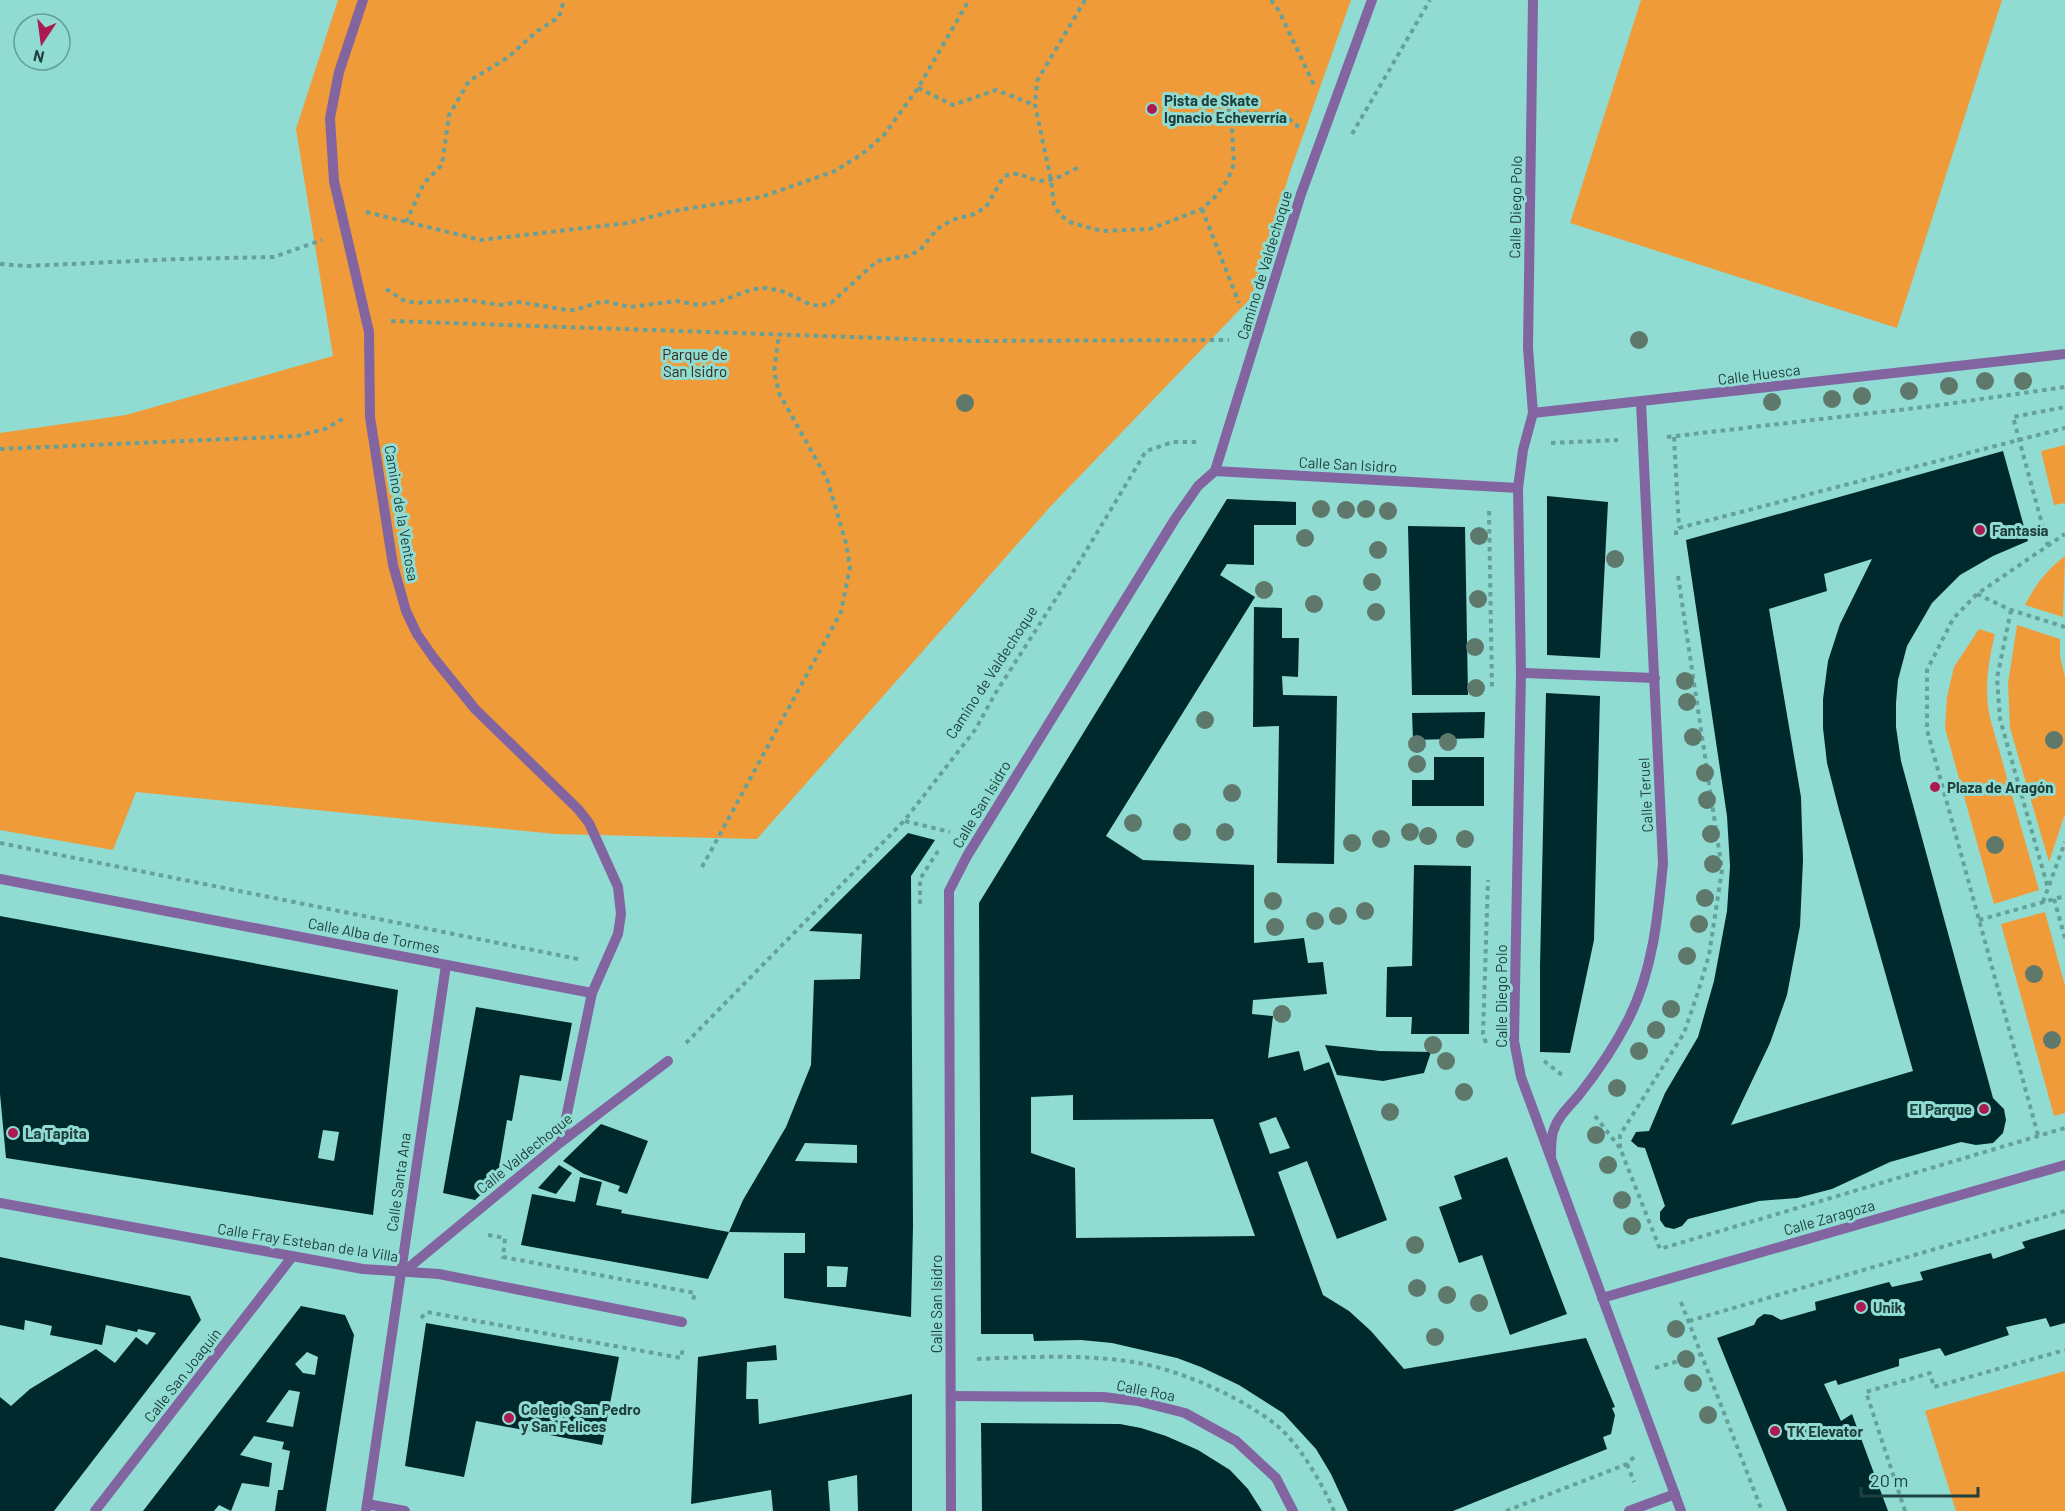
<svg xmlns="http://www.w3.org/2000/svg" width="2065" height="1511" font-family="Barlow,sans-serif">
	<rect width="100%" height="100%" fill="#90dcd3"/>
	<g fill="#ef9b39">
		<polygon points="338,0 1351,0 1290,172 1251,298 1049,508 757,839 555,834 136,792 113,850 0,830 0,433 126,415 333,356 296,129"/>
		<polygon points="1641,0 2002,0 1897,328 1570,223"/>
		<polygon points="2065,445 2065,503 2054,505 2041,451"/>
		<path d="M2065,556L2063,617L2025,605C2035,585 2047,570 2065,556Z"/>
		<polygon points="2017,625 2060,639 2060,656 2065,677 2065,814 2049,862 2010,728 2008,684"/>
		<path d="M1979,629L1995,634C1988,663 1984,689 1990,718L2039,890L1994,904L1945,728L1947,697L1954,667Z"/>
		<polygon points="2045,912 2065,986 2065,1113 2054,1116 2001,924"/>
		<polygon points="2065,1371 2065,1511 1956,1511 1925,1411"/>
	</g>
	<g fill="#00292e" fill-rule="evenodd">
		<path d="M2003,451L2028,541L1993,556L1960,575L1932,603L1907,646L1898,680L1896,703V727L1901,761L1993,1098L2004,1109L2006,1120L2003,1133L1993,1143L1976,1145L1961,1142L1890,1162L1832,1189L1797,1198L1759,1201L1688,1219L1682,1226L1674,1229L1665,1227L1660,1220V1212L1665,1206L1645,1148L1638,1147L1631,1141L1636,1132L1649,1131L1665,1093L1698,1037L1714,981L1727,911L1730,866L1727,816L1686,540ZM1872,559L1840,624L1828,661L1823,699V728L1827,763L1839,810L1913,1071L1731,1125L1770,1043L1787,995L1800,926L1803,860L1801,797L1769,609L1827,591L1824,574Z"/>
		<polygon points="1547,496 1608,502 1600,658 1547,655"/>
		<path d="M1227,499L1296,502V525H1254V565L1227,564L1220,575L1255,597L1106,836L1143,860L1254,865V943L1304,938L1308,963L1323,962L1327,994L1253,1000L1252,1014L1273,1016L1268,1058L1299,1051L1304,1071L1329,1062L1387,1220L1337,1239L1307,1161L1278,1172L1323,1295L1349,1311L1371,1331L1404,1369L1586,1338L1615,1407L1612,1408L1615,1415L1611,1434L1603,1437L1607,1449L1453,1511H1348L1331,1474L1316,1449L1283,1413L1239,1385L1201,1367L1177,1358L1112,1343L1081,1340L1034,1341L1033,1334H981L979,903ZM1073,1095V1120L1213,1119L1255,1236L1076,1238L1075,1168L1031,1153V1097ZM1276,1117L1290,1148L1270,1154L1259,1123Z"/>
		<polygon points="1408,526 1465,527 1468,695 1412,695"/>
		<polygon points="1254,607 1282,608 1282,638 1299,638 1298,677 1282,676 1283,695 1337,696 1334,864 1277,863 1279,726 1253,727"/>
		<polygon points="1546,693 1600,696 1594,940 1570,1053 1540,1052 1540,967"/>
		<polygon points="1485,712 1484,738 1413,740 1412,713"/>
		<polygon points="1434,757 1484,757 1484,806 1412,806 1412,780 1434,780"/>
		<path d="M908,833L935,840L911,876L913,1226L911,1317L784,1298V1253H805V1233L729,1232L743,1200L786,1127L811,1065L814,980L860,979L862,934L809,931ZM805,1143L857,1145V1163L795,1161ZM827,1266L848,1267L846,1287H827Z"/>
		<polygon points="1414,865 1471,866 1469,1034 1411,1034 1412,1017 1386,1017 1387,967 1412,966"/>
		<path d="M0,916L398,990L373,1215L6,1158L0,1094ZM323,1130L339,1132L334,1161L318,1158Z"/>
		<polygon points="476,1007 572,1023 561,1081 520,1075 512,1121 507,1120 498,1174 503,1174 475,1200 443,1193"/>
		<polygon points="1325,1045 1380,1051 1431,1052 1424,1073 1383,1081 1337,1075"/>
		<polygon points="601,1124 648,1141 627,1194 618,1191 620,1186 584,1174 563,1161"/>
		<polygon points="1507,1157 1567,1314 1510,1335 1482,1255 1459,1263 1439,1207 1462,1199 1454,1176"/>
		<polygon points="559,1165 572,1173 556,1194 538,1188"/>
		<polygon points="580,1177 602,1182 596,1205 622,1210 621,1213 729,1232 708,1279 521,1245 532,1194 575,1202"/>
		<polygon points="2065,1229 2065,1323 2050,1327 2046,1318 2006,1327 2009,1335 1945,1356 1940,1348 1899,1359 1899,1366 1838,1385 1836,1380 1824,1384 1841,1421 1852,1414 1888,1511 1787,1511 1717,1338 1754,1325 1757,1319 1764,1314 1772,1315 1781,1320 1816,1310 1815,1302 1889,1282 1892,1287 1923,1280 1920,1272 1991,1253 1993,1259 2025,1248 2022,1242"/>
		<polygon points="0,1257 190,1296 201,1320 54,1511 0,1511 0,1397 11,1406 30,1389 96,1349 115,1363 136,1337 147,1345 156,1333 138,1329 137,1332 106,1325 102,1345 50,1335 52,1326 25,1320 24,1330 0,1325"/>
		<path d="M301,1306L345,1315L354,1335L326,1511H275L278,1490H283L290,1451L282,1449L284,1442L254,1436L240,1455L272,1463L269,1487L242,1483L231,1511L219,1505L214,1511H143ZM307,1352L318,1357L315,1375L303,1373L295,1364ZM289,1390L300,1392L293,1427L266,1422Z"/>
		<polygon points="426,1323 619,1357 602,1445 476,1421 464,1477 405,1466"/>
		<polygon points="776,1345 777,1360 747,1362 746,1399 758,1399 759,1424 912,1394 912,1511 858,1511 857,1475 828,1481 830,1511 773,1511 771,1490 691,1504 698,1357"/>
		<polygon points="981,1423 1120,1424 1141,1428 1166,1436 1198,1450 1230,1470 1248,1489 1262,1511 982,1511"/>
	</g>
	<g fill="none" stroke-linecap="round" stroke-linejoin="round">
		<g stroke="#65a19a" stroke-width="4" stroke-dasharray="4.5 4.5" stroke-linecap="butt">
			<polyline points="1085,0 1037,81 1035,105 1051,180 1054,205 1060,215 1072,223 1102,231 1150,229 1202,209 1214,198 1227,181 1234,164 1231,111"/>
			<polyline points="1271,0 1279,11 1314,85"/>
			<polyline points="918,88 953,105 996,90 1035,105"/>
			<polyline points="1227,111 1284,115 1300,128"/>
			<polyline points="1352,134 1430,0"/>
			<polyline points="1202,209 1239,303"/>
			<polyline points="366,212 481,240 628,223 673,211 761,197 835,171 862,154 884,135 918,88 969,0"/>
			<polyline points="406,222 424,183 442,165 449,115 469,81 507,58 536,32 559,17 564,0"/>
			<polyline points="0,264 26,266 179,259 274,257 322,240"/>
			<path d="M386,289L403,300L416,303L467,300L500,305L519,302L567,310H575L603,301L630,307L677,301L698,305L718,302L753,289L767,288L785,292L809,304L819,306L831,303L877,261L908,256L920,250L937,229L952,220L974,214L986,207L1004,176C1021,171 1021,176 1036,180C1051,184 1068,172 1081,166"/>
			<polyline points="391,321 967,341 1229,340"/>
			<polyline points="1667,437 1933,406 2065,387"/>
			<polyline points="1674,437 1679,528"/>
			<polyline points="1551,443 1618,440"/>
			<polyline points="0,449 297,436 325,429 346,417"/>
			<polyline points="1489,511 1492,690"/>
			<polyline points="1676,535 1676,529 1679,528 2065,428"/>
			<polyline points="2048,546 2013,417 2065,407"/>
			<polyline points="1678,576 1722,870 1709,955 1698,992 1684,1033 1620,1135 1620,1148 1660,1249 2065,1128"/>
			<polyline points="1977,594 2011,610 2065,627"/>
			<polyline points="2011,610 1997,678 2000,719 2048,888"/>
			<polyline points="905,821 950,832"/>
			<polyline points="0,843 578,959"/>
			<polyline points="702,867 841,612 850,567 846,543 827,479 779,393 774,371 779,334"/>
			<polyline points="2054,899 2065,938"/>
			<polyline points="2043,902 2065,842"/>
			<polyline points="920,904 920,879 938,851"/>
			<polyline points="1979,920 2065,896"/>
			<polyline points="686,1043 904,821 975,730 995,694 1080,561 1146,451 1173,442 1199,442"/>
			<polyline points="1486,1043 1483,1034 1488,880"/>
			<polyline points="1544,1061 1562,1075"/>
			<polyline points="1595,1116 1620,1148"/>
			<polyline points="2038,1135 1927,730 1927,670 1953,619 1977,594 2065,534"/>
			<polyline points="488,1235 505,1238 503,1257 695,1293 693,1300"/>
			<polyline points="1681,1302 1762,1511"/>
			<polyline points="421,1318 427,1312 681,1358 683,1348"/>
			<polyline points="1689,1321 2065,1211"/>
			<path d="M977,1359C1028,1357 1082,1354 1133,1362C1178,1369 1239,1396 1275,1424C1299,1443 1322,1483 1334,1511"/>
			<polyline points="1655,1368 1702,1354"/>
			<polyline points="1627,1464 1634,1482"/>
			<polyline points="1506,1511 1627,1464 1634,1457"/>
			<polyline points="1905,1511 1866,1392 1930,1373 1934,1387 2065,1350"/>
		</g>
		<g stroke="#8265a0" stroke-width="10">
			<polyline points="363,0 339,72 330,118 334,181 369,332 370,417 393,565 406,611 417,634 433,657 475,709 578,809 589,823 618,887 621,914 618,934 592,993 561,1142"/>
			<polyline points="1533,413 1528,348 1533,0"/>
			<polyline points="1215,471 1301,194 1372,0"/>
			<polyline points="1521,673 1655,678"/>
			<polyline points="0,879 592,993"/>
			<path d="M1551,1155C1551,1148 1551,1139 1553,1132C1557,1117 1569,1107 1579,1095C1598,1071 1615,1046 1629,1018C1653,970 1658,916 1663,863L1641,402"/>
			<polyline points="0,1203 363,1269 439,1274 682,1322"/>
			<polyline points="402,1273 561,1142 668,1061"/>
			<polyline points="1602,1298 2065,1165"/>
			<polyline points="951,1396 1103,1397 1138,1401 1185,1413 1236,1441 1276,1478 1293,1511"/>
			<polyline points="367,1504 405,1511"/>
			<polyline points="95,1511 292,1257"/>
			<polyline points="366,1511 446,965"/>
			<polyline points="951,1511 949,891 967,856 1175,519 1198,486 1215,471 1518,488"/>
			<polyline points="1629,1511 1675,1494"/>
			<polyline points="1681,1511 1521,1077 1514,1041 1521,673 1518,488 1523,450 1533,413 2065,354"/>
		</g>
	</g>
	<g fill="#5f786c">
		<circle cx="1639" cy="340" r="9"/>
		<circle cx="1985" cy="381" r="9"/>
		<circle cx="2023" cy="381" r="9"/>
		<circle cx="1949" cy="386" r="9"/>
		<circle cx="1909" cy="391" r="9"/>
		<circle cx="1862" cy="396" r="9"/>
		<circle cx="1832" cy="399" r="9"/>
		<circle cx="1772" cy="402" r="9"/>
		<circle cx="965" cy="403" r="9"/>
		<circle cx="1321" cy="509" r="9"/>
		<circle cx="1366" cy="509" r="9"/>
		<circle cx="1346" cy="510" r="9"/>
		<circle cx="1388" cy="511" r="9"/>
		<circle cx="1479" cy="536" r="9"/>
		<circle cx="1305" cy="538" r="9"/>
		<circle cx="1378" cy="550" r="9"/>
		<circle cx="1615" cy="559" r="9"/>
		<circle cx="1372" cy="582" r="9"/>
		<circle cx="1264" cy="590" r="9"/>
		<circle cx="1478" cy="599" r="9"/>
		<circle cx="1314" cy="604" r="9"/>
		<circle cx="1376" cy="612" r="9"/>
		<circle cx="1475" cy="647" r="9"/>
		<circle cx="1685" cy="681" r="9"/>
		<circle cx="1476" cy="688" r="9"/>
		<circle cx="1687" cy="702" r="9"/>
		<circle cx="1205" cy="720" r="9"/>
		<circle cx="1693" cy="737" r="9"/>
		<circle cx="2054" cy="740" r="9"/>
		<circle cx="1448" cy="742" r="9"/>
		<circle cx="1417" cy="744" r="9"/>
		<circle cx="1417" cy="764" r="9"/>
		<circle cx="1705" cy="773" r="9"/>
		<circle cx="1232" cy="793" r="9"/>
		<circle cx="1707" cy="800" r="9"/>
		<circle cx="1133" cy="823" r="9"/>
		<circle cx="1182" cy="832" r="9"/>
		<circle cx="1225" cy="832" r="9"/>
		<circle cx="1410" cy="832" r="9"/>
		<circle cx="1711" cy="834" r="9"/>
		<circle cx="1428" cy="836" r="9"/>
		<circle cx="1381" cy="839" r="9"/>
		<circle cx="1465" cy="839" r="9"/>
		<circle cx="1352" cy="843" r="9"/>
		<circle cx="1995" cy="845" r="9"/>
		<circle cx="1713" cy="864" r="9"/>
		<circle cx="1705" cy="898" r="9"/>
		<circle cx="1273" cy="901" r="9"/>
		<circle cx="1365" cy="911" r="9"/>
		<circle cx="1338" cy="916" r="9"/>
		<circle cx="1315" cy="921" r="9"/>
		<circle cx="1699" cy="924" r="9"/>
		<circle cx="1275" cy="927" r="9"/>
		<circle cx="1687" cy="956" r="9"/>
		<circle cx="2034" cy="974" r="9"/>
		<circle cx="1671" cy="1009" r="9"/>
		<circle cx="1282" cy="1014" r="9"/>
		<circle cx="1656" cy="1030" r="9"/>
		<circle cx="2052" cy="1040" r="9"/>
		<circle cx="1433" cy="1045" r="9"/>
		<circle cx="1639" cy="1051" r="9"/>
		<circle cx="1446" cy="1061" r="9"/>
		<circle cx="1617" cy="1088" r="9"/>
		<circle cx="1464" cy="1092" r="9"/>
		<circle cx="1390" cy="1112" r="9"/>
		<circle cx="1596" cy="1135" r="9"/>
		<circle cx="1608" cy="1165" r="9"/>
		<circle cx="1622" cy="1200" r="9"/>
		<circle cx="1632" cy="1226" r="9"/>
		<circle cx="1415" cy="1245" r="9"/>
		<circle cx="1417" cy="1288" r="9"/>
		<circle cx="1447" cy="1295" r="9"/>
		<circle cx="1479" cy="1303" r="9"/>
		<circle cx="1676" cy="1329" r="9"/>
		<circle cx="1435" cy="1337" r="9"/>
		<circle cx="1686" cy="1359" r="9"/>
		<circle cx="1693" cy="1383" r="9"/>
		<circle cx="1708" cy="1415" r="9"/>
	</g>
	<g fill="#ac1b50" stroke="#90dcd3" stroke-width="2">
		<circle cx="1152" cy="109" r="6"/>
		<circle cx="1980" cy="530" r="6"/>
		<circle cx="1935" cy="787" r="6"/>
		<circle cx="1984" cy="1109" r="6"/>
		<circle cx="13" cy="1133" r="6"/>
		<circle cx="1861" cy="1307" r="6"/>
		<circle cx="509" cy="1418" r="6"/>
		<circle cx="1775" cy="1431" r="6"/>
	</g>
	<g text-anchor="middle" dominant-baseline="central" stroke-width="6" stroke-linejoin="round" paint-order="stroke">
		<g font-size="15" font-weight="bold" fill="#20403d" stroke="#90dcd3" text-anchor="start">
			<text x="1164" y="100">Pista de Skate<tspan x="1164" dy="17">Ignacio Echeverría</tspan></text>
			<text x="1992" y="530">Fantasía</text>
			<text x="1947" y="787">Plaza de Aragón</text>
			<text x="1972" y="1109" text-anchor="end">El Parque</text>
			<text x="25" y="1133">La Tapita</text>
			<text x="1873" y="1307">Unik</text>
			<text x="521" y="1409">Colegio San Pedro<tspan x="521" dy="17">y San Felices</tspan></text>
			<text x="1787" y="1431">TK Elevator</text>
		</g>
		<g font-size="15" fill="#20403d" stroke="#90dcd3">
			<text transform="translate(1515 207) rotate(-89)">Calle Diego Polo</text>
			<text transform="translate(1264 265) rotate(-73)">Camino de Valdechoque</text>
			<text transform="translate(1759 374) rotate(-7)">Calle Huesca</text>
			<text transform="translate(1348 464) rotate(3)">Calle San Isidro</text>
			<text transform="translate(402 513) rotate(80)">Camino de la Ventosa</text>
			<text transform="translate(991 672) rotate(-57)">Camino de Valdechoque</text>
			<text transform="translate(1645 795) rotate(-93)">Calle Teruel</text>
			<text transform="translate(981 804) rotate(-59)">Calle San Isidro</text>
			<text transform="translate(374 935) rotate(11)">Calle Alba de Tormes</text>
			<text transform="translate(1501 996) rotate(-90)">Calle Diego Polo</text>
			<text transform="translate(524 1153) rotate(-39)">Calle Valdechoque</text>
			<text transform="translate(398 1182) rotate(-82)">Calle Santa Ana</text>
			<text transform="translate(1829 1217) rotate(-16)">Calle Zaragoza</text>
			<text transform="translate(308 1242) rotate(9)">Calle Fray Esteban de la Villa</text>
			<text transform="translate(936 1304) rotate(-90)">Calle San Isidro</text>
			<text transform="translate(182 1375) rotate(-52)">Calle San Joaquín</text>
			<text transform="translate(1146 1390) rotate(11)">Calle Roa</text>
		</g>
		<g font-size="15" fill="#372717" stroke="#90dcd3">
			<text x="695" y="354">Parque de<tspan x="695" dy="17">San Isidro</tspan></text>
		</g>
	</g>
	<g transform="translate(42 42) rotate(193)"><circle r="28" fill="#90dcd3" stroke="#639e97" stroke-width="1.5"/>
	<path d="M0-4.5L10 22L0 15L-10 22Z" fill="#ac1b50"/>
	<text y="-9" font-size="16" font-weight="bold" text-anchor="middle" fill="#20403d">N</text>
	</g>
	<path d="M1861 1487v9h117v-9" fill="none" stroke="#20403d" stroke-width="3"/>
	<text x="1870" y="1487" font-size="18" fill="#20403d" stroke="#90dcd3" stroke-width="4.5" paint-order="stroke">20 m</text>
</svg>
